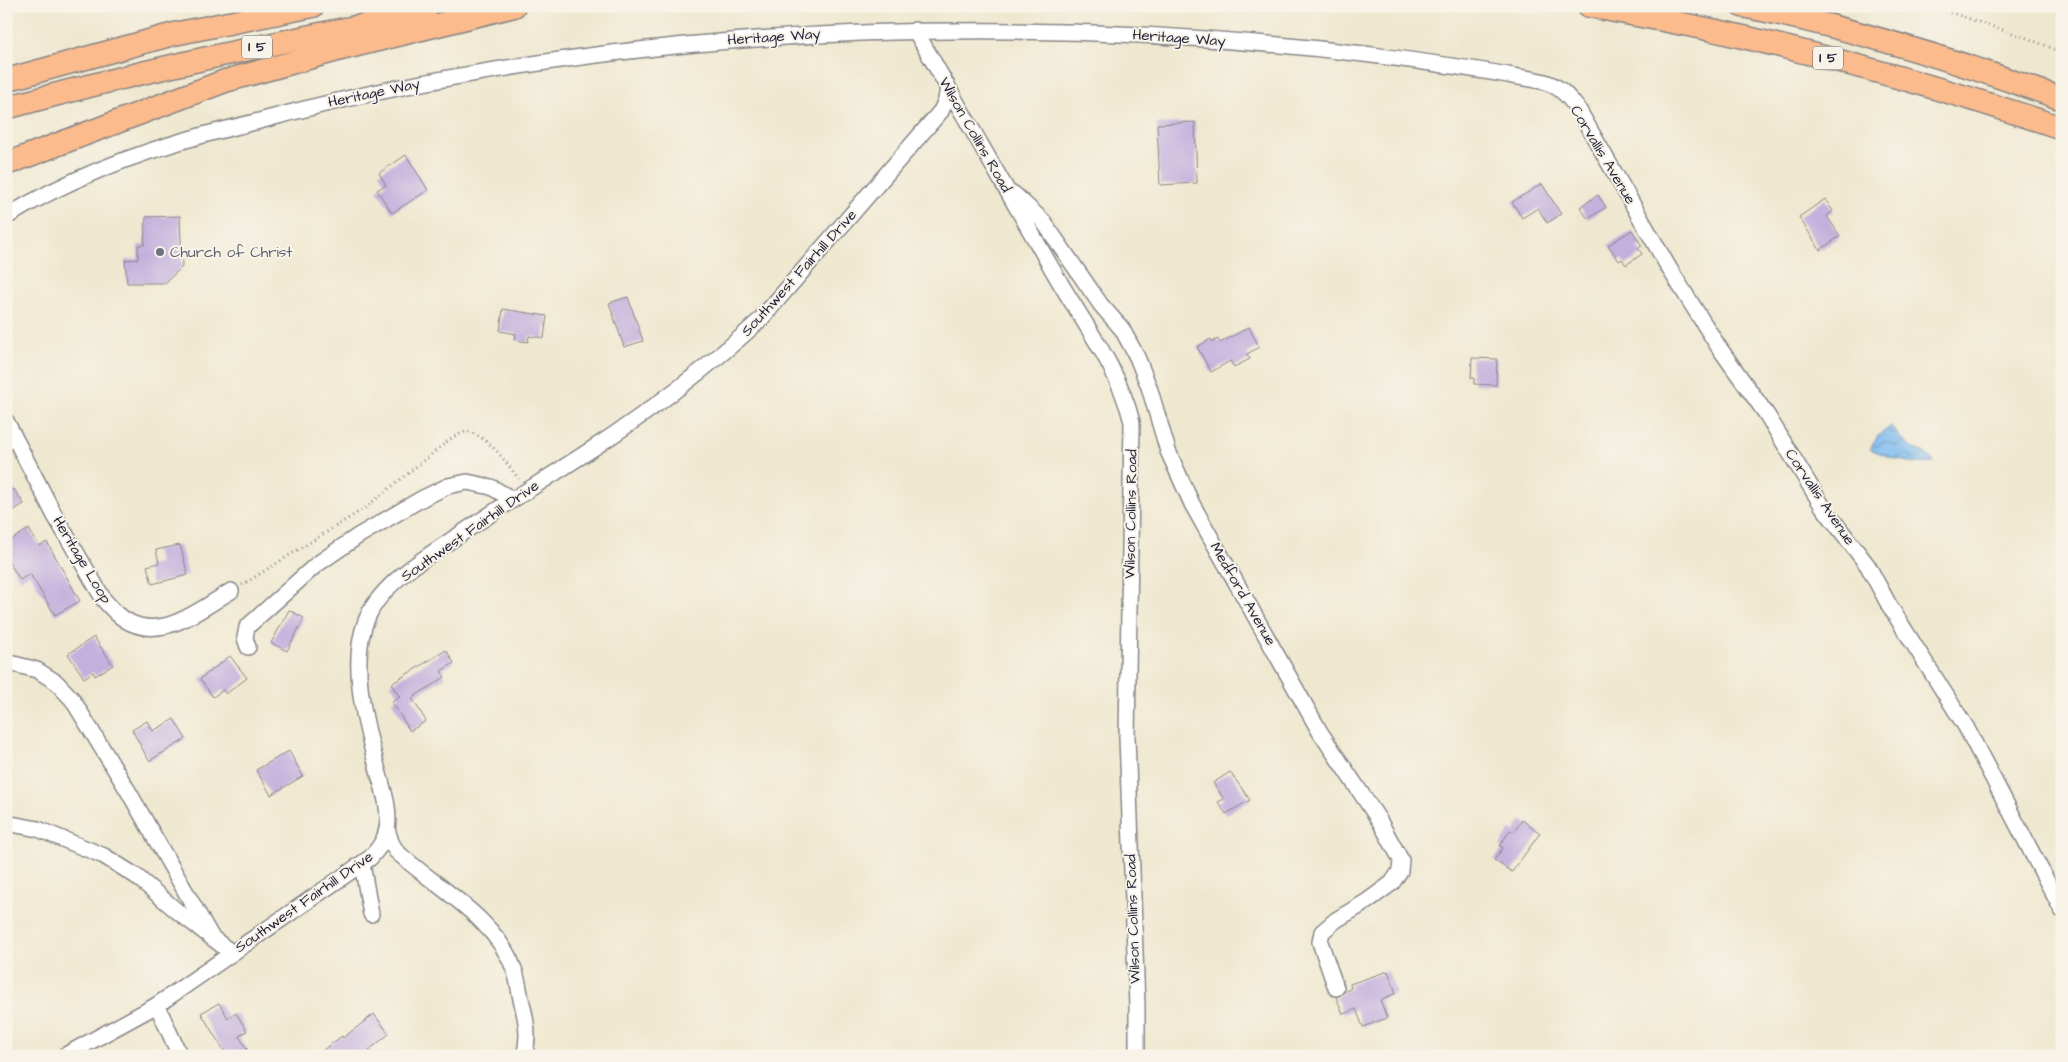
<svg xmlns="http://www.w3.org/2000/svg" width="2068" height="1062" font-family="'Architects Daughter',sans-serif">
	<defs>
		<pattern id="water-waves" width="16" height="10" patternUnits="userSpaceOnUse" patternTransform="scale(1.25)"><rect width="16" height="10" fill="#7bbaef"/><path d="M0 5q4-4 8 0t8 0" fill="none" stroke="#6497c3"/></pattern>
	</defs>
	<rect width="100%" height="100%" fill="#f7f3e8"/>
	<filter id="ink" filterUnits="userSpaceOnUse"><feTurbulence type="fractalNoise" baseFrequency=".02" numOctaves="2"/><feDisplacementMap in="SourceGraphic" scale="10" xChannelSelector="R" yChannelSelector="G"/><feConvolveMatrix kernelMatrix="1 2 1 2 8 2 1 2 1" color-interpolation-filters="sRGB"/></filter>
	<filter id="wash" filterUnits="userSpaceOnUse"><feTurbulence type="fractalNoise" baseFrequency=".0096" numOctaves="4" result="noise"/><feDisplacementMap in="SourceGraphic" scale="20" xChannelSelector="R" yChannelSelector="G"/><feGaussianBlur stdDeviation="1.12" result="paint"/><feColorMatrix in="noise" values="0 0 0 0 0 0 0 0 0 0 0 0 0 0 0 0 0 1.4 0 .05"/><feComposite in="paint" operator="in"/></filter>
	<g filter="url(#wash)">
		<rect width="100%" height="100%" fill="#efe8d0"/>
		<path fill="url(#water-waves)" stroke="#4e6e95" d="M1891,426C1897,433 1903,442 1911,447C1924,455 1923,448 1934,463C1909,465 1893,459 1870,449L1878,436Z"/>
		<g id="blocks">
			<g fill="#c3b0dd">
				<polygon points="1195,122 1197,183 1160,185 1157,124"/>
				<polygon points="406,155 428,190 392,213 377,190 386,185 379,173"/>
				<polygon points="1542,184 1561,214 1547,223 1538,208 1522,218 1512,202"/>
				<polygon points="1598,195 1606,207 1588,219 1580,207"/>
				<polygon points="1825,199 1833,211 1827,216 1840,236 1820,250 1799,217"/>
				<polygon points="180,216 182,267 165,283 127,283 125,260 138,259 138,245 144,245 146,217"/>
				<polygon points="1632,230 1642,246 1638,248 1642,254 1626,265 1622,259 1619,261 1608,245"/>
				<polygon points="628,297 643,341 624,347 609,303"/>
				<polygon points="503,309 547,316 544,338 529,336 528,342 515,340 516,334 500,331"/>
				<polygon points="1249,327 1259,347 1247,354 1250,359 1234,367 1230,361 1211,372 1197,347 1211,339 1212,342 1218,339 1220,343"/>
				<polygon points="1472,358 1497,359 1496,385 1474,384 1474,378 1471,378"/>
				<polygon points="14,489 24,504 6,515 6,494"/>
				<polygon points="29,529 39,546 47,542 80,601 55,615 30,574 20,580 6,557 6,543"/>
				<polygon points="180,545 188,575 152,584 147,566 159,563 156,550"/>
				<polygon points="289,610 304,618 287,651 271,643"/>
				<polygon points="94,637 113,665 95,676 93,672 84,678 68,654"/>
				<polygon points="446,650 454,663 441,671 445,677 412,698 426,721 410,731 392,702 400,697 391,684"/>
				<polygon points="230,656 247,678 226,694 223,690 213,697 200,679"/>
				<polygon points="174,719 186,739 149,761 132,730 147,721 153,731"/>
				<polygon points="289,751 303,776 271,795 256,770"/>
				<polygon points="1230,772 1250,800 1226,814 1218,802 1224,799 1213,783"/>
				<polygon points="1522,820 1540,833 1512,872 1494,860 1503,848 1500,846 1510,830 1514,832"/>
				<polygon points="1388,971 1396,993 1380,1000 1387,1018 1363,1027 1356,1009 1343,1014 1336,997 1351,988 1350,984"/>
				<polygon points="219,1003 228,1018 236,1013 247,1031 239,1036 251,1056 227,1056 201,1013"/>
				<polygon points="374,1014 389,1034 369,1050 373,1056 315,1056 342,1036 343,1038"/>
			</g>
		</g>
	</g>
	<g filter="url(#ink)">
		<use href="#blocks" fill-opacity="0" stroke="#888586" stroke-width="1"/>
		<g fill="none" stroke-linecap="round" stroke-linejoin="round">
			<g stroke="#888586" stroke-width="18">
				<g id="minor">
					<path d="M915,30C962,111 1008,193 1055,274C1083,323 1118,366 1132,422L1127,737L1137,1006V1056"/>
					<polyline points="1014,194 1043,221 1101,305 1122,329 1137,357 1149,387 1168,451 1192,504 1320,732 1379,820 1401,860 1400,871 1392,883 1366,902 1336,920 1322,932 1320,942 1336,988"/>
					<path d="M6,217C69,178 136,153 207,134C226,129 244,125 263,120C378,88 493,68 612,53C866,22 1118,24 1372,55C1417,61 1463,67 1508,75C1521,78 1536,79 1548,83C1562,88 1569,98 1578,109L1669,268L1718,346L1767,415L1823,507L1868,566L1889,605L1966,727L2062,910"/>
					<path d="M6,421L55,516L104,600C112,609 120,618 131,623C166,639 202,608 231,591"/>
					<polyline points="248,647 245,638 247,627 316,565 358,536 423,498 448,486 467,482 491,487 512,499"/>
					<polyline points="6,662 37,670 56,682 72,699 127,789 212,938"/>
					<polyline points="6,823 38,829 104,856 136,876 177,911 232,953"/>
					<path d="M387,829L391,842L396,851C435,887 495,917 514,969C518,979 519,990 521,999C526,1019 530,1036 524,1056"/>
					<polyline points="362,864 371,914"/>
					<polyline points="157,1005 180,1056"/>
					<path d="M64,1056L157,1005L370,858C377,850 385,841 387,829C391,807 381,784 376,763C364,720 348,656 369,614C384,582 429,555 459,535C502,506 546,479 589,451C649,412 708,368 760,320L941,111L946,100L948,87"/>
				</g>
			</g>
			<g stroke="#888586" stroke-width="25">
				<g id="highway">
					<path d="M1589,6C1635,15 1681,23 1726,33C1840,59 1952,91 2062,128"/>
					<path d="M1742,6C1851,27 1958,61 2062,99"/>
					<polyline points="6,80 174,34 313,6"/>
					<path d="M6,108C135,72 264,45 395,19L425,16"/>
					<polyline points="6,164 225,81 345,48 514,6"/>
				</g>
			</g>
			<g stroke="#888586" stroke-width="3" stroke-dasharray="1 4" stroke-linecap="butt">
				<polyline points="1931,6 2024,37 2062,52"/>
				<path d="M242,585L365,508L453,437L467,431C491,438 504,461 519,479"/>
			</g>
			<use href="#minor" stroke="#fff" stroke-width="15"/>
			<use href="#highway" stroke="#fbbb8c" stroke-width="22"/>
		</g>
	</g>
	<circle fill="#6b7280" stroke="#f7f3e8" stroke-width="2" cx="160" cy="252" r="5"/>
	<g text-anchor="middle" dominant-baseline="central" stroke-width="4" stroke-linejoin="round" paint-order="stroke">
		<g fill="#f7f3e8" stroke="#62616f" stroke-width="1">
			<rect x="242" y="35.5" width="30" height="23" rx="4"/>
			<rect x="1813" y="46.5" width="30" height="23" rx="4"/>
		</g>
		<g font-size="14" font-weight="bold" fill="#22223b">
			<text x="257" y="47">I 5</text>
			<text x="1828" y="58">I 5</text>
		</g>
		<g font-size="15" fill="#22223b" stroke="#f7f3e8">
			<text transform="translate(774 37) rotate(-4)">Heritage Way</text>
			<text transform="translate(1179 38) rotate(4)">Heritage Way</text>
			<text transform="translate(374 93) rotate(-12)">Heritage Way</text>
			<text transform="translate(975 135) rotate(60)">Wilson Collins Road</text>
			<text transform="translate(1603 155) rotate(59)">Corvallis Avenue</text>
			<text transform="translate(799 273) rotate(-48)">Southwest Fairhill Drive</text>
			<text transform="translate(1820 497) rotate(56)">Corvallis Avenue</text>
			<text transform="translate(1131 514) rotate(-89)">Wilson Collins Road</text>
			<text transform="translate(470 531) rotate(-35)">Southwest Fairhill Drive</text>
			<text transform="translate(82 560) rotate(59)">Heritage Loop</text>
			<text transform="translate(1243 594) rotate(60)">Medford Avenue</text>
			<text transform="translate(304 902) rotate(-35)">Southwest Fairhill Drive</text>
			<text transform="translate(1133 919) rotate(-92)">Wilson Collins Road</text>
		</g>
		<g font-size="15" fill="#5b616d" stroke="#f7f3e8" text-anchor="start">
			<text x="170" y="252">Church of Christ</text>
		</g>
	</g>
	<rect width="2068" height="1062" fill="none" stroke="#f7f3e8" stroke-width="25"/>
</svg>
